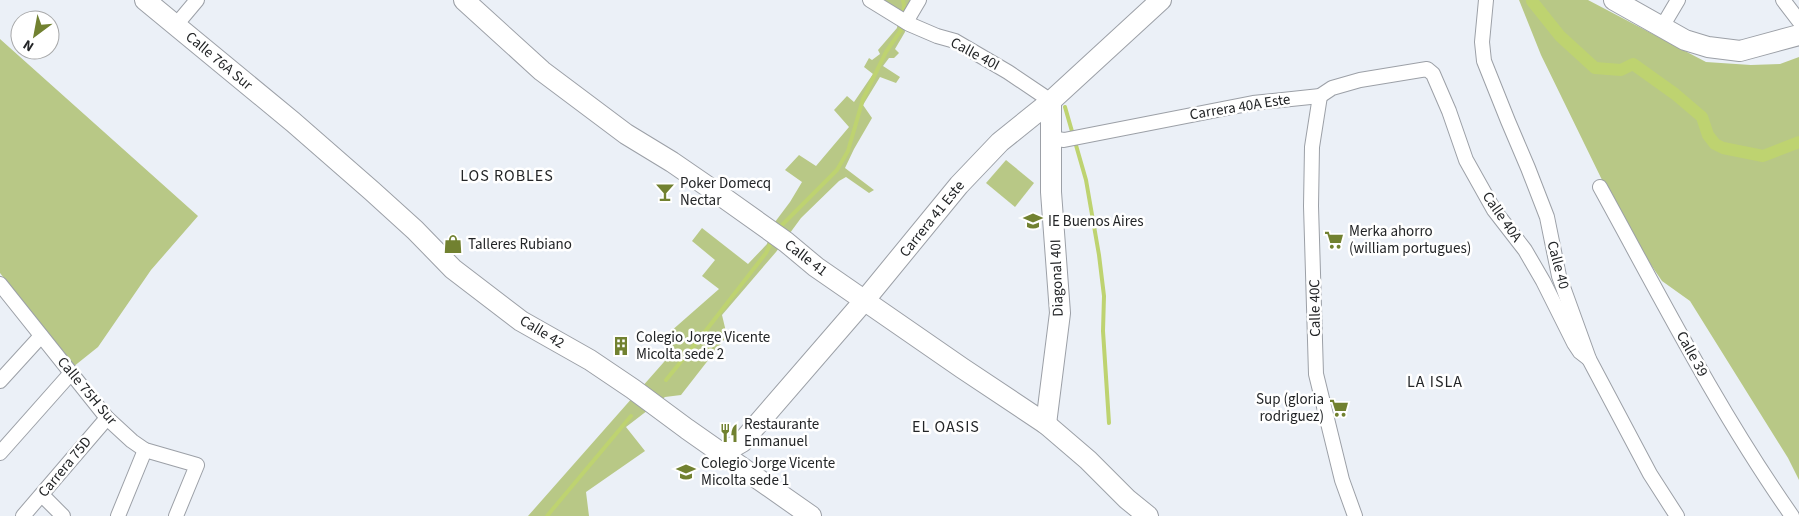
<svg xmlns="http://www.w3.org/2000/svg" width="1799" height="516" font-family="'Source Sans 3',sans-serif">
	<rect width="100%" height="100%" fill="#ebf0f7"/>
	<g fill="#b8c886">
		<polygon points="877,0 914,0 904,18 905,32 895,49 899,53 894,58 889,58 883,66 900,77 896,83 880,77 863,105 872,118 854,149 845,168 874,190 869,193 846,177 839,181 801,218 776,252 722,315 727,336 681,395 665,397 626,427 645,451 586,492 589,516 528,516 671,354 670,332 719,289 702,276 715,260 692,241 702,228 748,264 767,244 772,226 790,202 802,182 785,170 799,155 816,166 849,127 834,110 847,96 854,102 873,74 864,67 869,58 872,60 880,54 878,50 897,28 899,14"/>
		<polygon points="1519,0 1588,0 1706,62 1751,65 1780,64 1799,57 1799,480 1788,458 1690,301 1662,281 1625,227 1541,55"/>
		<polygon points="0,39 198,216 151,270 98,347 73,367 0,273"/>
		<polygon points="1006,160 1034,183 1015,207 986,183"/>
	</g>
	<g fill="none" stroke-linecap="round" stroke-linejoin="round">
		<g stroke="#bed370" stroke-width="4">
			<polyline points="1531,0 1532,1"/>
			<polyline points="903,17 904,6 903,0"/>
			<polyline points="1065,107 1086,180 1099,255 1104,296 1103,331 1109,423"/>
			<polyline points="779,228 837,170 848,151 863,99 886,52 901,30 902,24"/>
			<polyline points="666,380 697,342 766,253 772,241"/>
			<polyline points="547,516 631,416"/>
		</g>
		<polyline stroke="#bed370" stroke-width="12" points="1532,1 1560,36 1595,68 1621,70 1633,64 1675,94 1702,117 1708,135 1715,144 1723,148 1763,156 1799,142"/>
		<g stroke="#9ca0a7" stroke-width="16">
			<g id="street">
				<polyline points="870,0 909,24 937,36 955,41 1008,72 1051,101"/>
				<polyline points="1486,0 1482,42 1484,61 1508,121 1528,168 1547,217 1559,276 1589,359 1650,474 1677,516"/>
				<polyline points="1783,0 1799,21"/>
				<polyline points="906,22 919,0"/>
				<polyline points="176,25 197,0"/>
				<polyline points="1662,27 1678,0"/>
				<polyline points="1320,96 1312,147 1311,206 1316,374 1342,480 1355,516"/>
				<polyline points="1050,138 1064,140 1253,103 1320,96 1332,88 1360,80 1427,69 1433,74 1449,111 1466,160 1494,210 1525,250 1543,281 1574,343 1580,352 1589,359"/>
				<path d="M1600,187C1661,298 1719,412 1792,516"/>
				<polyline points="0,284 107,418 132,441 145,450 197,465 176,516"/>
				<polyline points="0,381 41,336"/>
				<polyline points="0,453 71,373"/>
				<polyline points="42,495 63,516"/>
				<polyline points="23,516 107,418"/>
				<polyline points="118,516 145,450"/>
			</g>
		</g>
		<g stroke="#9ca0a7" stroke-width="22">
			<g id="secondary">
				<polyline points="145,0 293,122 372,191 415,230 453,269 521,321 590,360 633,389 687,429 811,516"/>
				<polyline points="464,0 542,71 626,134 672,162 720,195 786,242 816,267 962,368 1046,424 1088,460 1127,499 1148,516"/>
				<polyline points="1614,0 1685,40 1708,47 1740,51 1799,35"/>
				<polyline points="1046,424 1060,313 1051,192 1051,101"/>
				<polyline points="721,454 742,442 864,301 959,185 1000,142 1051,101 1161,0"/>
			</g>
		</g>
		<use href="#street" stroke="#fff" stroke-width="14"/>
		<use href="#secondary" stroke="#fff" stroke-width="20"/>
	</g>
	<defs>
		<g id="bar-bare" transform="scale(1.5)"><path d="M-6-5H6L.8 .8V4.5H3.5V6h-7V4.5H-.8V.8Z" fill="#718130" stroke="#fff" stroke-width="2.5" paint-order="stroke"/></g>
		<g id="school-bare" transform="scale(1.5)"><path d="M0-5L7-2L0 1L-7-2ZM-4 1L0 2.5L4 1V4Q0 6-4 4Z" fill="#718130" stroke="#fff" stroke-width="2.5" paint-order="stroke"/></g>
		<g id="supermarket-bare" transform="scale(1.5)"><path d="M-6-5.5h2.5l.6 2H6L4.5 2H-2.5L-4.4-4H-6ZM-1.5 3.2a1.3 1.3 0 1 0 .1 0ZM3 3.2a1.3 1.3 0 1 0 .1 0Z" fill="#718130" stroke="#fff" stroke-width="2.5" paint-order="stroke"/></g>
		<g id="shop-bare" transform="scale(1.5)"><path d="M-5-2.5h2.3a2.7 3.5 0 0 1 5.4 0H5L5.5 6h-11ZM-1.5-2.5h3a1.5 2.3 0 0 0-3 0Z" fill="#718130" stroke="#fff" stroke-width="2.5" paint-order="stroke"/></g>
		<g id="building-bare" transform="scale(1.5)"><path d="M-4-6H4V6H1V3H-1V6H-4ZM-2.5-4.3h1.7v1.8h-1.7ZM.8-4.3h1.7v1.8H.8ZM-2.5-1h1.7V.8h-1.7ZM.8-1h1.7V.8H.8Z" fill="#718130" stroke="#fff" stroke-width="2.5" paint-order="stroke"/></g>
		<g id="restaurant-bare" transform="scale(1.5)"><path d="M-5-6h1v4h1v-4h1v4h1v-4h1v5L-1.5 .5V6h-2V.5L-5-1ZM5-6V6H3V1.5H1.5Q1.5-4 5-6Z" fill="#718130" stroke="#fff" stroke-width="2.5" paint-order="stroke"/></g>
	</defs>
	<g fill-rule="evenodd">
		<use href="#bar-bare" x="665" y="192"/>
		<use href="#school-bare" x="1033" y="221"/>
		<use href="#supermarket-bare" x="1334" y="240"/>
		<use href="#shop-bare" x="453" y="244"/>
		<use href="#building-bare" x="621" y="346"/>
		<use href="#supermarket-bare" x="1339" y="408"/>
		<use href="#restaurant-bare" x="729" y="433"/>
		<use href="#school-bare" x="686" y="472"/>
	</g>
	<g text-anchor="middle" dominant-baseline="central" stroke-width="5" stroke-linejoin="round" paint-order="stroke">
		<g font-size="15" fill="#232527" stroke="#fff">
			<text transform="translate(975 54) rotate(28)">Calle 40I</text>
			<text transform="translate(219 61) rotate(40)">Calle 76A Sur</text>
			<text transform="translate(1240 107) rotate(-9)">Carrera 40A Este</text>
			<text transform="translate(1502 217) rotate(55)">Calle 40A</text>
			<text transform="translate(932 219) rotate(-51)">Carrera 41 Este</text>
			<text transform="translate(806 258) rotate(38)">Calle 41</text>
			<text transform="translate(1558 265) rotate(75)">Calle 40</text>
			<text transform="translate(1057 278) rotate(-92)">Diagonal 40I</text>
			<text transform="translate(1315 308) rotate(-91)">Calle 40C</text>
			<text transform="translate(542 332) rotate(31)">Calle 42</text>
			<text transform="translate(1692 354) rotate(61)">Calle 39</text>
			<text transform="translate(87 391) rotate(50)">Calle 75H Sur</text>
			<text transform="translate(65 467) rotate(-50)">Carrera 75D</text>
		</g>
		<g font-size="15" fill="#232527" stroke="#fff" text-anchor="start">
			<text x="680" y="183">Poker Domecq<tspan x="680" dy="17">Nectar</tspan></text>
			<text x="1048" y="221">IE Buenos Aires</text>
			<text x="1349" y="231">Merka ahorro<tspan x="1349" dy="17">(william portugues)</tspan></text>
			<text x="468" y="244">Talleres Rubiano</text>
			<text x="636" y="337">Colegio Jorge Vicente<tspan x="636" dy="17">Micolta sede 2</tspan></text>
			<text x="1324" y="399" text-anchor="end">Sup (gloria<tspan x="1324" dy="17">rodriguez)</tspan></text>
			<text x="744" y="424">Restaurante<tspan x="744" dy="17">Enmanuel</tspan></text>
			<text x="701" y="463">Colegio Jorge Vicente<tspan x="701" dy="17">Micolta sede 1</tspan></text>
		</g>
		<g font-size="16" letter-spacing="1" fill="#232527" stroke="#fff">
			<text x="507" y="176">LOS ROBLES</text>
			<text x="1435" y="382">LA ISLA</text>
			<text x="946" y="427">EL OASIS</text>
		</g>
	</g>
	<g transform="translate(35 35) rotate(212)"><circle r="24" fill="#ffffff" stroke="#a7a8a9"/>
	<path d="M0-4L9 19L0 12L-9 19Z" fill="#718130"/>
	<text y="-8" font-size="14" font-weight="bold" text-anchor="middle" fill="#232527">N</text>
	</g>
</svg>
